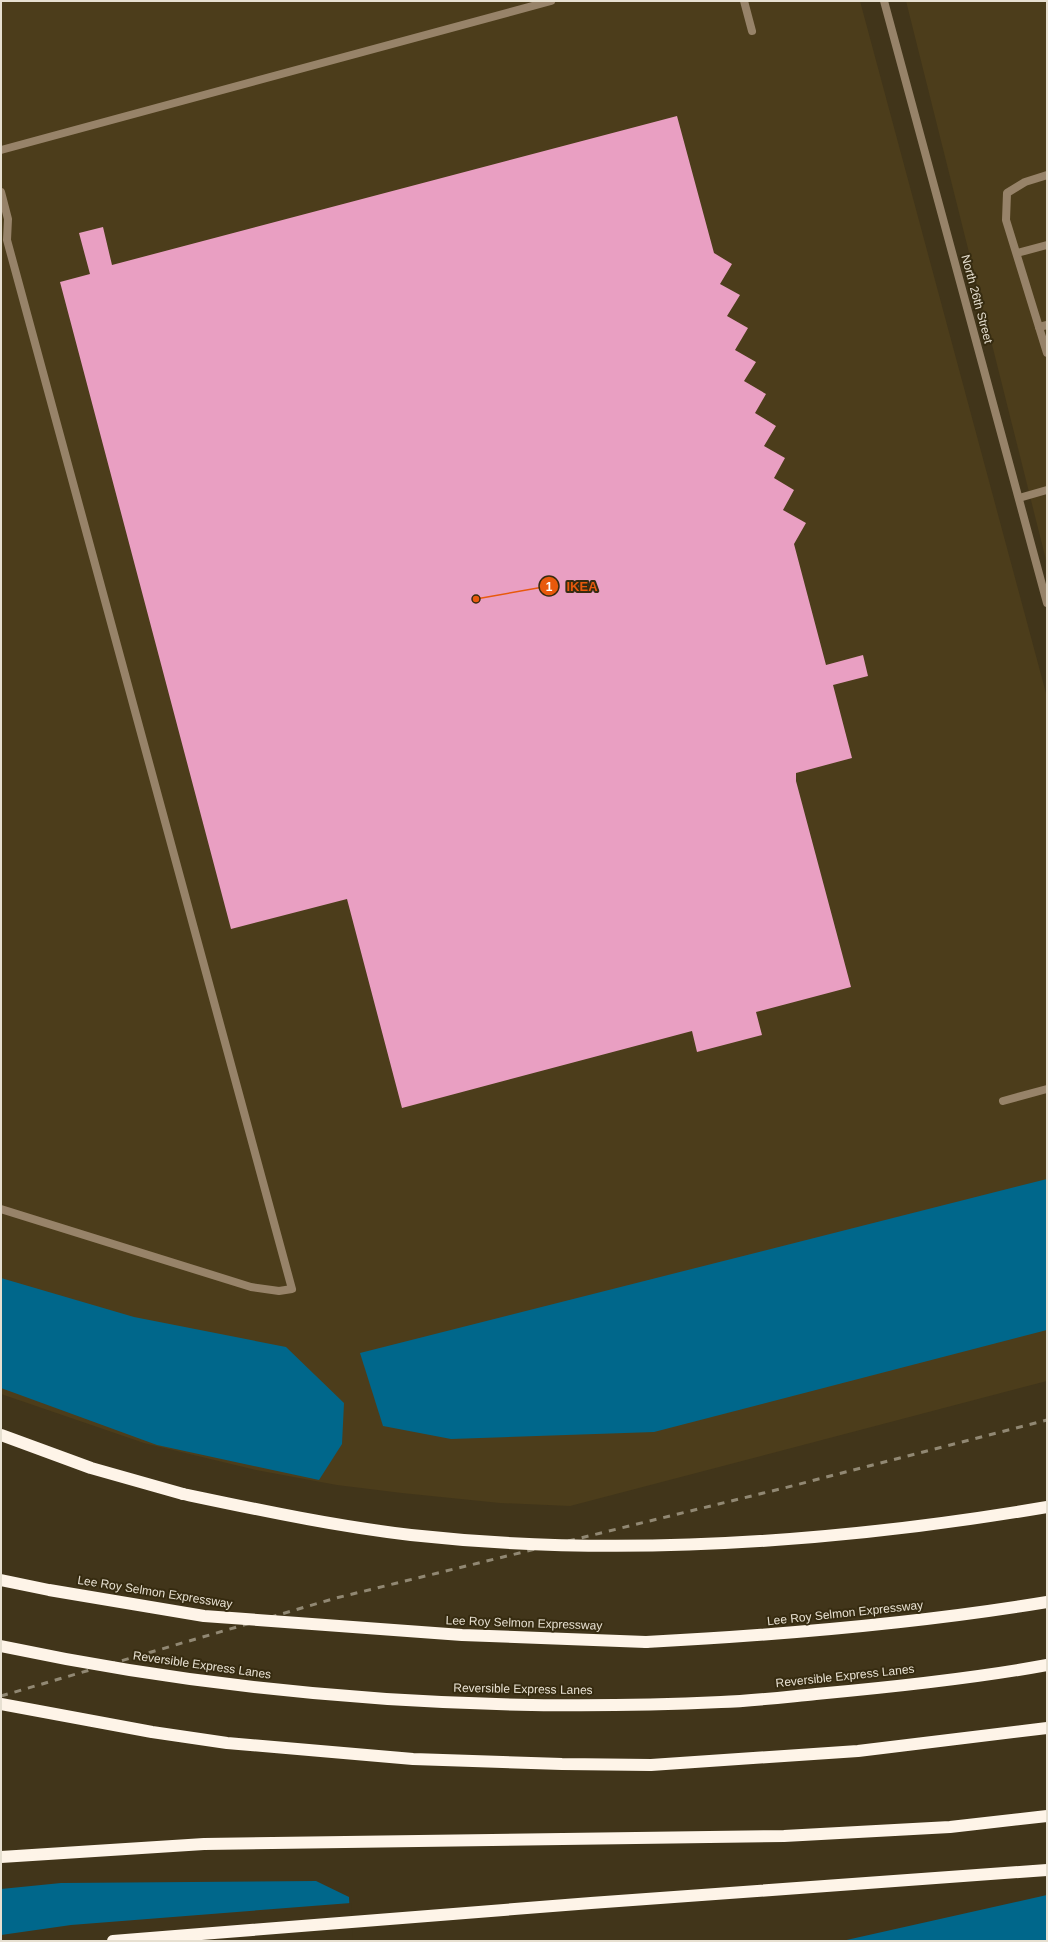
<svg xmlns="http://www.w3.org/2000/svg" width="1048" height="1942" font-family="Helvetica,sans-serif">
	<rect width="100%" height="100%" fill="#41351a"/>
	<g fill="#4c3d1b">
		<polygon points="1,1 860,1 1047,697 1047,1381 570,1506 500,1503 402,1493 337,1485 256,1470 144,1443 1,1394"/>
		<polygon points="906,1 1047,1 1047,566 1045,556"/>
	</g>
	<g fill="#00678b">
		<polygon points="1047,1179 1047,1330 654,1432 451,1439 383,1426 360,1353"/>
		<polygon points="1,1278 134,1317 286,1347 344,1403 342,1444 319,1480 157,1445 1,1388"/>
		<polygon points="316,1881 349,1897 351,1941 1,1941 1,1889 61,1883"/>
		<polygon points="1047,1895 1047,1941 842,1941"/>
	</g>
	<polygon fill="#41351a" points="351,1903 353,1941 1,1941 1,1935 71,1925"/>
	<polygon fill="#e99fc2" points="677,116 714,253 732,264 720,284 740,295 727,316 748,328 735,350 756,362 744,381 766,394 755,413 776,426 764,446 785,458 774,478 794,490 783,510 806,523 794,544 826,665 863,655 868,676 833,685 852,758 796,773 796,781 851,987 756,1012 762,1035 697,1052 692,1031 402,1108 347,899 231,929 60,282 90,274 79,233 103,227 112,265"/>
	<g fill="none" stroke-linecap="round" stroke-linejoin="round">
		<g stroke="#978369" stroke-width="8">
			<polyline points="744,1 752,31"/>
			<polyline points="1,150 551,1"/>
			<polyline points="1047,175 1025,182 1007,193 1006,220 1047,353"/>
			<polyline points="1,192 8,219 7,240 292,1289 279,1291 251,1287 1,1209"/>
			<polyline points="1017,253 1047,245"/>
			<polyline points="1039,327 1047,325"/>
			<polyline points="1019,498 1047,490"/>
			<polyline points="1003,1101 1047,1089"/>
		</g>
		<polyline stroke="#978369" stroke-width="8" points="884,1 1047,603"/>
		<g stroke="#fef4e8" stroke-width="12">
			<polyline points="1,1435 91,1468 183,1494"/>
			<path d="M646,1642C780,1635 914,1624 1047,1602"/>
			<polyline points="1,1704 152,1732 227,1743 413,1759 562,1764 651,1765 858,1751 1047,1728"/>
			<polyline points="1,1857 204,1844 784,1836 950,1827 1047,1816"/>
			<polyline points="113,1941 591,1903 1047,1870"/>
		</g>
		<polyline stroke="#918873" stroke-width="3" stroke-dasharray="7 7" stroke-linecap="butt" points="1,1696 336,1598 784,1488 1047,1420"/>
		<g stroke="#fef4e8" stroke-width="12">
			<path d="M183,1494C259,1510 334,1526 411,1535C620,1558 840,1542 1047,1507"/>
			<polyline points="1,1580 49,1590 204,1616 462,1635 646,1642"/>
			<path d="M1,1646C237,1696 480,1713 721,1702C753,1701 785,1697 816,1694C893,1687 971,1679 1047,1665"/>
		</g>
	</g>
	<g text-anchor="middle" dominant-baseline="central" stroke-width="4" stroke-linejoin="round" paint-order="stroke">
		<g font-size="12" fill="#e7e0d1" stroke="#362b10">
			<text transform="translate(977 299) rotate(75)">North 26th Street</text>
			<text transform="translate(155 1592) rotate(9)">Lee Roy Selmon Expressway</text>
			<text transform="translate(845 1613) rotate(-6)">Lee Roy Selmon Expressway</text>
			<text transform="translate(524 1623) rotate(2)">Lee Roy Selmon Expressway</text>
			<text transform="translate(202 1665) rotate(8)">Reversible Express Lanes</text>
			<text transform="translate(845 1676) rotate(-6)">Reversible Express Lanes</text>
			<text transform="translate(523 1689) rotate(1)">Reversible Express Lanes</text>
		</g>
	</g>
	<path fill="none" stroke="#e8590c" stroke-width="1.5" d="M476 599L549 586"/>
	<g fill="#e8590c" stroke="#362b10" stroke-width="1.5">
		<circle cx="476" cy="599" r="4"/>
		<circle cx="549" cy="586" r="10"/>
	</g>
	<g font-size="12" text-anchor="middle" font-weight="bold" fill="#fff">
		<text x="549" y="591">1</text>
	</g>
	<g font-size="13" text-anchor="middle" font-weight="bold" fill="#e8590c" stroke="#362b10" stroke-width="4" stroke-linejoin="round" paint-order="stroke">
		<text x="582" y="591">IKEA</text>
	</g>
	<rect width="1048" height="1942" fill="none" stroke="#e7e0d1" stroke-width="4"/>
</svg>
